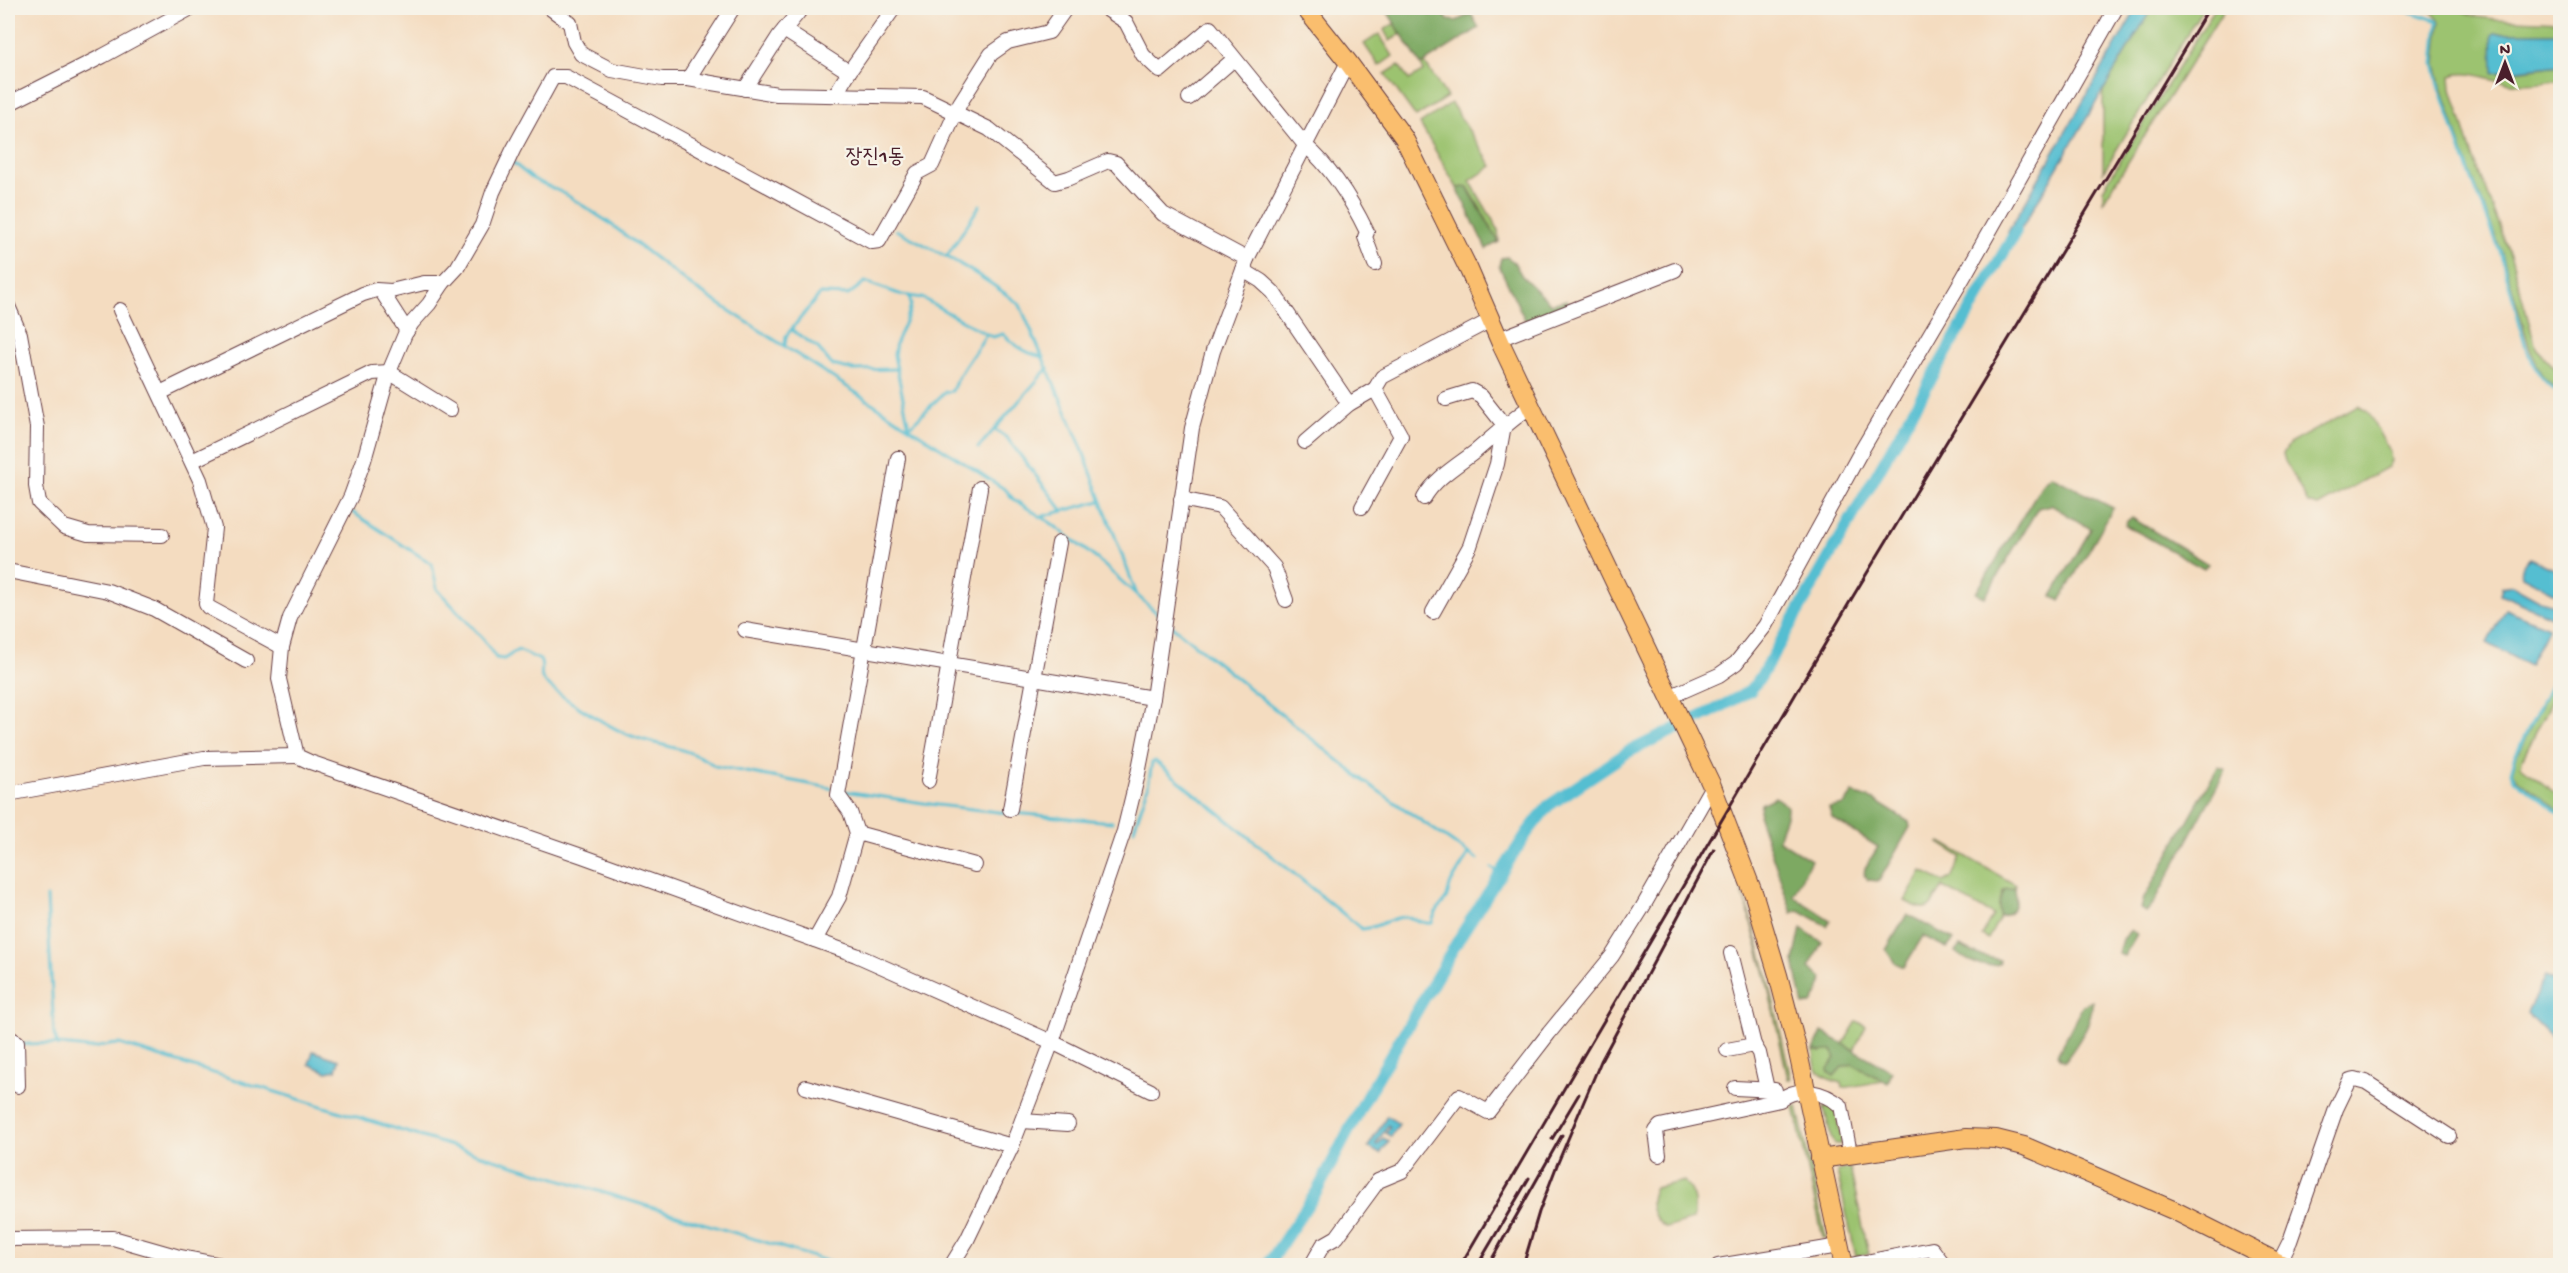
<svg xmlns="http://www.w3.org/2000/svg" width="2568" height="1273" font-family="'Gochi Hand','Poor Story',sans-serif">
	<rect width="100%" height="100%" fill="#f7f3e8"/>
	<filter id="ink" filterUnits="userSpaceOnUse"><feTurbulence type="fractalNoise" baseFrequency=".0167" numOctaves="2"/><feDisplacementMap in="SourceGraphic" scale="12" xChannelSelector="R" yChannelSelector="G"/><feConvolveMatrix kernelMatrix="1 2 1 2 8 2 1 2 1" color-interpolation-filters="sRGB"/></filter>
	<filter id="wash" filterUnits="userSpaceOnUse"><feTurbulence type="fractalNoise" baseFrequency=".008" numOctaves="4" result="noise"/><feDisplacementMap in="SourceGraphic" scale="24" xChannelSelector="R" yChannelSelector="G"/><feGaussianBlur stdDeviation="1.35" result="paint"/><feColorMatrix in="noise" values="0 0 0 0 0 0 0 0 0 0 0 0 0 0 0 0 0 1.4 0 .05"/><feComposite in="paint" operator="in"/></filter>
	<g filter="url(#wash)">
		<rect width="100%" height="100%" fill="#f4dcc0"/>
		<g fill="#9cc36f" stroke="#73714d" stroke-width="1.5">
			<polygon points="2152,8 2203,8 2103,172 2103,91"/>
			<polygon points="2215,8 2225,8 2103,202 2103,189"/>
			<path d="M2428,8H2455L2477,17L2494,19L2560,22V33H2495L2499,73L2560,65V80C2545,83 2528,85 2512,83C2493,81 2469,69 2451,76L2452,89L2473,157L2512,260L2536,348L2554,367L2560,379V391L2543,377L2530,350L2501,250L2465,159L2441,84L2436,64L2440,21Z"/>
			<polygon points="1395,23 1401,34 1390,41 1384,30"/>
			<polygon points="1379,34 1393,56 1379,66 1364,44"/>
			<polygon points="1425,63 1447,97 1416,117 1385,74 1399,65 1409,80 1424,71 1421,65"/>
			<polygon points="1451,103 1492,166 1470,181 1498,229 1499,242 1468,187 1457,188 1420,124"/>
			<polygon points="2358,406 2368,412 2390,453 2391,461 2388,467 2318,506 2308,503 2285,461 2283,454 2289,444"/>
			<polygon points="2560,668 2560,685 2522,760 2521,766 2560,797 2560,812 2516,778 2512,772 2517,755"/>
			<path d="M1941,842L2016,885L2015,888L2004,890L1999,904L2000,917L1988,939L1982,935L1993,915L1943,887C1929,907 1931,915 1905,901L1922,871L1944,882L1951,878L1961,857L1939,843Z"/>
			<polygon points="1740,882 1768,977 1791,1079 1788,1079 1766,978"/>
			<polygon points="1857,1021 1866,1026 1854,1050 1843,1044"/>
			<path d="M1831,1049L1836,1058L1828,1069L1834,1076L1842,1067L1852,1064L1884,1081L1843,1088L1842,1083C1820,1078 1814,1073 1814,1050L1821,1052Z"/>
			<polygon points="1797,1106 1826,1238 1823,1238 1794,1107"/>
			<polygon points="1828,1106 1836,1110 1842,1144 1834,1144 1831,1138 1824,1107"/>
			<polygon points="1850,1168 1869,1254 1856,1257 1837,1171"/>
			<path d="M1684,1181C1695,1195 1696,1203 1693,1220L1666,1228C1653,1219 1646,1203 1655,1188Z"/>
		</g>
		<g fill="#7da962" stroke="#646446" stroke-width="1.5">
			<polygon points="1385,8 1420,8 1430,15 1442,11 1448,20 1456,21 1471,14 1479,28 1421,65"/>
			<polygon points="1467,187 1499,242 1486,249 1457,188"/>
			<polygon points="1507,257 1514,262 1522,276 1551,304 1566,300 1570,307 1526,322 1499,266 1501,258"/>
			<polygon points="2051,476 2113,508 2060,601 2052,596 2091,529 2051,505 2038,508 1985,597 1976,593 2043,483"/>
			<polygon points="2132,518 2208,564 2204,569 2125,525 2128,520"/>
			<polygon points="2218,767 2226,770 2154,903 2146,912 2141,909 2144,898"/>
			<polygon points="1853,793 1874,800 1909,822 1910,827 1879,881 1868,880 1864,875 1865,868 1878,847 1832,818 1829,808 1844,805"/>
			<path d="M1775,797L1787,806C1788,821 1780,825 1779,840L1811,860L1793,896L1830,920L1827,926L1799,910L1792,913L1759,817L1761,804Z"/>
			<path d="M2015,888C2017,901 2015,914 2000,917L1999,904L2004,890Z"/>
			<polygon points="1907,914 1954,940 1947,948 1923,936 1904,967 1895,963 1886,950"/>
			<polygon points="1801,928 1822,942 1809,968 1822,978 1819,991 1812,1004 1803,1005 1794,961"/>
			<polygon points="2131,930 2137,934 2124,956 2118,954 2122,939"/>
			<path d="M1960,946L1979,955L2000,960L1999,964C1982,969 1969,962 1955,952Z"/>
			<path d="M2092,1001C2094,1021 2077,1045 2065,1061L2060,1059L2057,1055L2083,1005Z"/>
			<polygon points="1822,1032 1892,1071 1888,1083 1852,1064 1842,1067 1834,1076 1829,1073 1828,1069 1836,1058 1832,1050 1821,1052 1814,1050"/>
		</g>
		<g fill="#55bed1" stroke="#506e7e" stroke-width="1.5">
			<polygon points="2137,8 2152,8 2008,251 2008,232"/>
			<polygon points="2495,33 2560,33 2560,65 2493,73 2492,35"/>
			<path d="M2530,558L2560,572V596L2522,576C2520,568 2523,563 2530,558Z"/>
			<polygon points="2512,585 2537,599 2557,605 2553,617 2500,594 2502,587"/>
			<polygon points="2505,609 2548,627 2529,666 2487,643"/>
			<polygon points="2545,976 2560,984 2560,1046 2527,1013"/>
			<polygon points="313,1051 339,1060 336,1070 327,1072 309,1064"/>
			<polygon points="1387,1116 1399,1124 1391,1137 1386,1133 1390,1127 1388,1125 1376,1144 1378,1145 1383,1138 1389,1141 1380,1154 1368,1147"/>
		</g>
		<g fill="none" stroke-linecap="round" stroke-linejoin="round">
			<g stroke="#55bed1" stroke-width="3">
				<polyline points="2406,8 2408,11 2438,21 2434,64 2439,85 2464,159 2500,251 2527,351 2542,378 2560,394"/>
				<polyline points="512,162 533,179 565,194 608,222 693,287 1006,490 1013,499 1051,523 1097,559 1160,616"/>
				<path d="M896,230C939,252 982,274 1020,305L1081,446L1137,595"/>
				<polyline points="947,256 980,205"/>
				<polyline points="792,330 818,348 832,365 854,370 895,369"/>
				<path d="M785,345L786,336L820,294L848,295L865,282L902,295L922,298L986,334L993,337L1003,334C1014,345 1028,355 1044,357"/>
				<polyline points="909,427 894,355 896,342 909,313 911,304 909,296"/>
				<path d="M909,427L945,392L952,391C960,368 976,354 986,334"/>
				<polyline points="995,430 1007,438 1063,511"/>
				<polyline points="978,448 1048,368"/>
				<path d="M349,510L432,564L437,589L483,639L496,658L504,659L518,650L540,660C544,666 540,671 542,678C547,690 615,730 629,735C659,747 688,746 715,766L835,789"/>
				<polyline points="1040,517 1100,501"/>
				<polyline points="1167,622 1364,781 1478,860"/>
				<polyline points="2560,666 2516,754 2511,772 2515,780 2560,814"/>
				<polyline points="844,791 937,805 1007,813"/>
				<polyline points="1014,813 1112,822"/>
				<path d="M1134,829L1148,787L1152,763L1155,761L1362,929C1377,928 1389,918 1404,917C1415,917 1422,925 1432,923C1434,912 1440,907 1446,899C1449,894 1449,885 1452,881C1458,873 1463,862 1469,853"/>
				<polyline points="1492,868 1501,873"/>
				<polyline points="47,897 54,1034 58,1046"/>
				<path d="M21,1045C42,1041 66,1046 87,1048C95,1049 109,1044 119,1044L843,1266"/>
			</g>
			<polyline stroke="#55bed1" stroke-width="12" points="1267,1266 1317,1191 1367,1096 1463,932 1527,833 1548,806 1628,752 1713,711 1750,691 1760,678 2016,231"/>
		</g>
	</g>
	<g filter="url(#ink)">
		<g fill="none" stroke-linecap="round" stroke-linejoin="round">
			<g stroke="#643b41" stroke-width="16">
				<g id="minor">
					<polyline points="550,8 570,23 574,42 581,54 612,70 662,79 688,79 777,94 923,97 989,129 1055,182 1069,178 1108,161 1116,163 1163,214 1247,259"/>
					<polyline points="1066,8 1049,32 1008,42 991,54 960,103 932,165 917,173 879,241 872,242 566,77 553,77 513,150 493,192 482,225 457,268 443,283 429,304 412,323 405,334 389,372 364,460 351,496 290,618 282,647 279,679 297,756 310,762 582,856 856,955 1052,1042 1151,1091"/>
					<path d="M1105,8L1126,22L1143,55L1160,71L1210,28L1305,145C1332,168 1352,201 1367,232L1365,237L1375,264"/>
					<polyline points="784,30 849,72"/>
					<polyline points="688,79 733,8"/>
					<polyline points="745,89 779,36 802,8"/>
					<polyline points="835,95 849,72 894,8"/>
					<polyline points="1189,98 1234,59"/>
					<polyline points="8,104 103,56 191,8"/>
					<polyline points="1243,270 1261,281 1273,292 1349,404"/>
					<polyline points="382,292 407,331"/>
					<polyline points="8,306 20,334 37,427 36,486 39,503 64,527 88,534 162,535"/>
					<polyline points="120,310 200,480 214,528 206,604 208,607 282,647"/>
					<polyline points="1499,339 1675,270"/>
					<polyline points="160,393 363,294 376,290 391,291 424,283 443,283"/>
					<polyline points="1305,442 1349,404 1375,389"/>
					<polyline points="192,461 372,373 389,372 450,410"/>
					<path d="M1424,498C1435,478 1458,465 1476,451C1495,435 1511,420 1531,406"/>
					<polyline points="1181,499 1220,507 1274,567 1286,600"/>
					<polyline points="1362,507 1401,436 1375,389 1382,377 1491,320"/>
					<polyline points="8,571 108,591 154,609 246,661"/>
					<polyline points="1433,612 1470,546 1497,464 1504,425 1481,396 1472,391 1446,399"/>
					<polyline points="745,630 1153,698"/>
					<polyline points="1669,697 1719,675 1736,663 1765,626 1860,453 1963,278 2116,8"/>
					<polyline points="928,781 980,488"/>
					<polyline points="8,794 204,758 297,756"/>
					<polyline points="1010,809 1059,543"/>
					<polyline points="857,833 975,865"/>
					<polyline points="815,940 839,897 857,833 850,812 838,795 898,458"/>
					<polyline points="1731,953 1754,1045"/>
					<polyline points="8,1037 17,1042 18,1086"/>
					<polyline points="1727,1050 1754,1045 1759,1053 1767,1089"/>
					<polyline points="806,1087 1012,1146"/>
					<polyline points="1735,1088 1775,1090"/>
					<polyline points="1022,1121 1068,1124"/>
					<path d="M1659,1155L1656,1131L1660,1126L1780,1100C1799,1085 1824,1092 1841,1106L1850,1153"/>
					<polyline points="8,1239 113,1238 176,1256 227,1266"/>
					<polyline points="2279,1263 2290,1241 2336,1109 2350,1080 2355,1079 2366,1082 2449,1136"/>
					<polyline points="951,1266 967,1240 1012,1146 1052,1042 1124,831 1138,774 1153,698 1192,428 1213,351 1247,259 1348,62"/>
					<polyline points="1311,1266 1323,1245 1337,1237 1378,1181 1402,1171 1459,1096 1488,1112 1549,1033 1612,956 1641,910 1712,786"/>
					<polyline points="1718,1266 1839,1246"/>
					<polyline points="1845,1266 1932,1249 1945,1266"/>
				</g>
			</g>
			<g stroke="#643b41" stroke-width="20">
				<g id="major">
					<polyline points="1305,8 1348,62 1404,138 1469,270 1502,346 1712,786 1754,895 1778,975 1797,1048 1844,1266"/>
					<polyline points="1820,1159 1966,1138 1996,1139 2024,1146 2173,1210 2285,1266"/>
				</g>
			</g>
			<use href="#minor" stroke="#fff" stroke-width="14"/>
			<use href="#major" stroke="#fabe6e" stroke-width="18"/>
			<g stroke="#4a1f2b" stroke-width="3">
				<polyline points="1552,1139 1579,1094"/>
				<polyline points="1460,1266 1852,598 2209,8"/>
				<polyline points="1477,1266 1529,1178"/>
				<polyline points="1488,1266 1562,1135"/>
				<polyline points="1523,1266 1539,1212 1557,1165 1601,1061 1714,849"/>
			</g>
		</g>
	</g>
	<g text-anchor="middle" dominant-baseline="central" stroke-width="4.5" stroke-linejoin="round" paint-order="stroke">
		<g font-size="21" fill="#4a1f2b" stroke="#f7f3e8">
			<text x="875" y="158">장진1동</text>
		</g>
	</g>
	<rect width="2568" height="1273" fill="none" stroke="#f7f3e8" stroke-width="30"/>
	<g transform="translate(2505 63)" stroke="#f7f3e8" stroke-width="4.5" paint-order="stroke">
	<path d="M0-4.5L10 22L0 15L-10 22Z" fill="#4a1f2b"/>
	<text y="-9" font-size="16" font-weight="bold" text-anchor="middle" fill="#4a1f2b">N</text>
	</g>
</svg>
